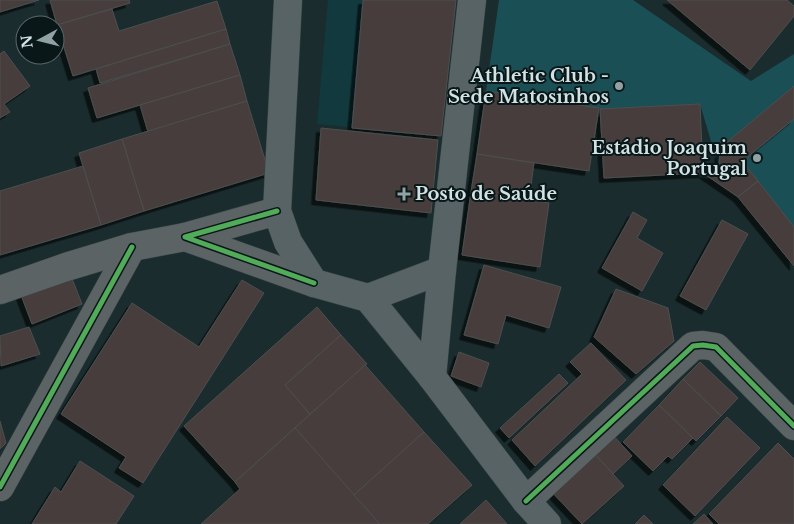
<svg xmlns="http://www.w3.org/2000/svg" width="794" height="524" font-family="'Libre Baskerville',serif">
	<defs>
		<filter id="shadow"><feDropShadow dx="-4.5" dy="4.5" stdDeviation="0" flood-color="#0009"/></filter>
	</defs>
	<rect width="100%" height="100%" fill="#1b2c2e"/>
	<polygon fill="#11393e" points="328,0 456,0 441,136 317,124"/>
	<polygon fill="#1a4f55" points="499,0 633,0 751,81 794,54 794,266 738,197 703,173 721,175 700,104 600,109 599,108 486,91"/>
	<g fill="#463e3c" stroke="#4c4f4f" filter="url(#shadow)">
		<polygon points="0,0 39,0 0,12"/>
		<polygon points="50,0 129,0 130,3 57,25"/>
		<polygon points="363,0 456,0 441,136 352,128"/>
		<polygon points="667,0 787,0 794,6 794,16 750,70"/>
		<polygon points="217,1 226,29 73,76 57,25 112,9 119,31"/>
		<polygon points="226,29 230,44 100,83 96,69"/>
		<polygon points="230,44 240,75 97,118 88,88"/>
		<polygon points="4,51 30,86 4,104 10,112 0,118 0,54"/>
		<polygon points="240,75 247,101 148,132 140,105"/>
		<polygon points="794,86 794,119 751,154 746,161 747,167 758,181 738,197 703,173 721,175 719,164 720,153 726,143"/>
		<polygon points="486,91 599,108 589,171 477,154"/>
		<polygon points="247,101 269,173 144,211 122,139"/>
		<polygon points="700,104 703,173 604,178 600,109"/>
		<polygon points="321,128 438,140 431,213 316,200"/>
		<polygon points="122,139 144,211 101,225 79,153"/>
		<polygon points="477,154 534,163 529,200 471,192"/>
		<polygon points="83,166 101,225 0,255 0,191"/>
		<polygon points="758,181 794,227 794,266 738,197"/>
		<polygon points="471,192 549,203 540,267 462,255"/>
		<polygon points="633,212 647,220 637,238 663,253 642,291 602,268"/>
		<polygon points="722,220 748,234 706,310 680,296"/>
		<polygon points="484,265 561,287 549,328 506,315 498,344 464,335"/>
		<polygon points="71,276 82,304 32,324 21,295"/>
		<polygon points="242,280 264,293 143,483 119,468 126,457 61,414 132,303 199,347"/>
		<polygon points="616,289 668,308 674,341 636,374 594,337"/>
		<polygon points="317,307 341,335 285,385 310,414 235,482 184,426"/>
		<polygon points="29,327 40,354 1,366 0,336"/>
		<polygon points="341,335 367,364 310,414 285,385"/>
		<polygon points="591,343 626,380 535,466 512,440 582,374 570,362"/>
		<polygon points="459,352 489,363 481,387 451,376"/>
		<polygon points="700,362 738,398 721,416 683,379"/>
		<polygon points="365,365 424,432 354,495 295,428"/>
		<polygon points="559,374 568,383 509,438 500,428"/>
		<polygon points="683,379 721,416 696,441 659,405"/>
		<polygon points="659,405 693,438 672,459 668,456 653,471 623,442"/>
		<polygon points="727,417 760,448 695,516 663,485"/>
		<polygon points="0,421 6,443 0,449"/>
		<polygon points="295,428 380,524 201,524 240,489 235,482"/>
		<polygon points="424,432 472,485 428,524 380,524 354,495"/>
		<polygon points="611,433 632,456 613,474 592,451"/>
		<polygon points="778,443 794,459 794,524 719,524 709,514"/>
		<polygon points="592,451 624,486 582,524 550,490"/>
		<polygon points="80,461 134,496 116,524 32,524 55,487 61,492"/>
		<polygon points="486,500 507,524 460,524"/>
		<polygon points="704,514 713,524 693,524"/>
		<polygon points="644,515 653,524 635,524"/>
	</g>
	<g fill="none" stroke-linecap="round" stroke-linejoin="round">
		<g stroke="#3a4749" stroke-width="29">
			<g id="minor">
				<polyline points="277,211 185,237 314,283"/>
				<polyline points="0,290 66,267 132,247 185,237"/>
				<polyline points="0,487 132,247"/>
				<polyline points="526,501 693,346 703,345 716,347 794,426"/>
			</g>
		</g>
		<g stroke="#3a4749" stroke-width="29">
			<g id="major">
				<polyline points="288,0 277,211 288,242 314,283 368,298 432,377 526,501 547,524"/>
				<polyline points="368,298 442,270"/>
				<polyline points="432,377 442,270 472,0"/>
			</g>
		</g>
		<use href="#minor" stroke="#5c6365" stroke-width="28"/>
		<use href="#major" stroke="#576365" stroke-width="28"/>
		<g stroke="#0a1719" stroke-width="8">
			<g id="cycleway">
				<polyline points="277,211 185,237 314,283"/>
				<polyline points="0,487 132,247"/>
				<polyline points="526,501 693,346 703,345 716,347 794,426"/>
			</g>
		</g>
		<use href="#cycleway" stroke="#51ab58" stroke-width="5"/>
	</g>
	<g fill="#91a2a4" stroke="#0a1719" stroke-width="2">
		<circle cx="619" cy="86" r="5"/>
		<circle cx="757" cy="158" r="5"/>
		<path d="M401.5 186.5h5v5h5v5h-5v5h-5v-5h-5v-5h5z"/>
	</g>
	<g text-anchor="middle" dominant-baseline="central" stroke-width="4" stroke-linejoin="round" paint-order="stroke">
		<g font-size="18" font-weight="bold" fill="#d1e2e4" stroke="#0a1719" text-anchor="end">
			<text x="609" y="76">Athletic Club -<tspan x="609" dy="21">Sede Matosinhos</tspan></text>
			<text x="747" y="148">Estádio Joaquim<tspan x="747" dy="21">Portugal</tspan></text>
			<text x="415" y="194" text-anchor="start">Posto de Saúde</text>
		</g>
	</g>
	<g transform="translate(40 40) rotate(263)"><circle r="24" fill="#0a1719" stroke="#5a686a"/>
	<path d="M0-4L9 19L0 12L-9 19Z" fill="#91a2a4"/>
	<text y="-8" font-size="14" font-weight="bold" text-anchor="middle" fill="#d1e2e4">N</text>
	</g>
</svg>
